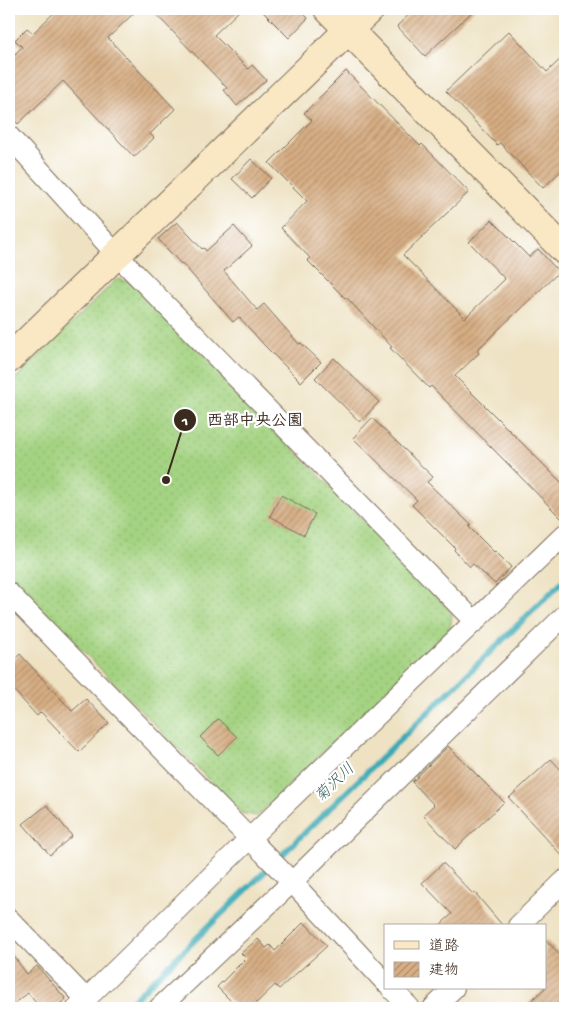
<svg xmlns="http://www.w3.org/2000/svg" width="574" height="1017" font-family="'Gochi Hand','Klee One',sans-serif">
	<defs>
		<pattern id="grass-dots" width="8" height="8" patternUnits="userSpaceOnUse" patternTransform="scale(1.25)"><rect width="8" height="8" fill="#a4d382"/><path d="M2 2h.1M6 6h.1" fill="none" stroke="#8eb570" stroke-width="1.8" stroke-linecap="round"/></pattern>
		<pattern id="building-hatch" width="6" height="6" patternUnits="userSpaceOnUse" patternTransform="scale(1.25)"><rect width="6" height="6" fill="#d7ae84"/><path d="M-1 1l2-2M0 6l6-6M5 7l2-2" fill="none" stroke="#b08e6b"/></pattern>
	</defs>
	<rect width="100%" height="100%" fill="#fff"/>
	<filter id="ink" filterUnits="userSpaceOnUse"><feTurbulence type="fractalNoise" baseFrequency=".02" numOctaves="2"/><feDisplacementMap in="SourceGraphic" scale="10" xChannelSelector="R" yChannelSelector="G"/><feConvolveMatrix kernelMatrix="1 2 1 2 8 2 1 2 1" color-interpolation-filters="sRGB"/></filter>
	<filter id="wash" filterUnits="userSpaceOnUse"><feTurbulence type="fractalNoise" baseFrequency=".0096" numOctaves="4" result="noise"/><feDisplacementMap in="SourceGraphic" scale="20" xChannelSelector="R" yChannelSelector="G"/><feGaussianBlur stdDeviation="1.12" result="paint"/><feColorMatrix in="noise" values="0 0 0 0 0 0 0 0 0 0 0 0 0 0 0 0 0 1.4 0 .05"/><feComposite in="paint" operator="in"/></filter>
	<g filter="url(#wash)">
		<rect width="100%" height="100%" fill="#eee2c3"/>
		<polygon fill="url(#grass-dots)" stroke="#707e50" points="117,279 134,283 452,613 450,629 257,816 241,813 9,575 9,385"/>
		<g fill="none" stroke-linecap="round" stroke-linejoin="round">
			<polyline stroke="#3aaab6" stroke-width="6" points="125,1008 565,579"/>
		</g>
		<g id="blocks">
			<g fill="url(#building-hatch)">
				<polygon points="58,9 138,9 108,38 175,109 150,134 154,138 134,157 63,81 18,124 9,114 9,60 22,47 15,40 27,28 33,33"/>
				<polygon points="151,9 241,9 214,35 248,69 252,65 266,80 237,106 224,90 227,88"/>
				<polygon points="260,9 299,9 308,18 289,38"/>
				<polygon points="415,9 475,9 425,56 397,26"/>
				<polygon points="509,31 547,72 565,55 565,167 543,188 500,143 497,145 446,91"/>
				<polygon points="346,71 420,146 422,144 469,192 403,255 465,318 505,279 469,242 492,220 529,257 538,249 559,272 477,350 479,353 455,376 565,486 565,522 431,386 429,388 390,348 392,347 346,297 345,298 307,260 310,258 281,228 307,201 269,163 312,120 304,113"/>
				<polygon points="251,159 271,178 252,198 232,179"/>
				<polygon points="177,222 202,249 204,248 206,251 234,226 252,246 224,271 257,310 264,304 299,344 301,343 321,362 301,382 265,346 239,317 233,322 182,263 181,264 158,239"/>
				<polygon points="334,358 379,402 360,422 315,378"/>
				<polygon points="372,418 433,477 427,482 471,525 469,527 494,552 495,551 511,567 495,584 473,564 470,567 454,550 455,548 412,505 417,500 353,438"/>
				<polygon points="281,495 315,514 304,535 270,516"/>
				<polygon points="20,654 72,711 86,699 109,723 79,752 41,712 37,716 9,685 9,665"/>
				<polygon points="218,719 237,737 218,755 200,737"/>
				<polygon points="448,746 504,802 455,849 423,815 434,805 412,782"/>
				<polygon points="551,759 565,774 565,859 509,798"/>
				<polygon points="47,805 72,836 50,855 23,824"/>
				<polygon points="443,863 473,894 475,893 503,926 439,926 452,914 422,883"/>
				<polygon points="304,922 327,946 279,989 275,985 251,1008 238,1008 217,987 246,958 241,953 258,939 266,948 270,945 275,951"/>
				<polygon points="545,939 565,960 565,1008 523,1008 545,988"/>
				<polygon points="9,950 27,974 37,966 66,999 55,1008 40,1008 28,993 9,1008"/>
			</g>
		</g>
	</g>
	<g filter="url(#ink)">
		<use href="#blocks" fill-opacity="0" stroke="#7a6a58" stroke-width="1"/>
		<g fill="none" stroke-linecap="round" stroke-linejoin="round">
			<g stroke="#7a6a58" stroke-width="22">
				<g id="street">
					<polyline points="9,136 117,255 475,622"/>
					<polyline points="9,593 292,882 385,982"/>
					<polyline points="9,919 86,999"/>
					<polyline points="518,926 565,880"/>
					<polyline points="391,988 410,1008"/>
					<polyline points="77,1008 249,839 565,534"/>
					<polyline points="159,1008 292,882 565,615"/>
					<polyline points="433,1008 454,988"/>
				</g>
			</g>
			<g stroke="#7a6a58" stroke-width="30">
				<g id="secondary">
					<polyline points="328,9 565,251"/>
					<polyline points="9,359 370,9"/>
				</g>
			</g>
			<use href="#street" stroke="#fff" stroke-width="20"/>
			<use href="#secondary" stroke="#fae7c3" stroke-width="28"/>
		</g>
	</g>
	<g text-anchor="middle" dominant-baseline="central" stroke-width="4.5" stroke-linejoin="round" paint-order="stroke">
		<g font-size="16" font-style="italic" fill="#3b6462" stroke="#fff">
			<text transform="translate(336 784) rotate(-44)">菊沢川</text>
		</g>
	</g>
	<path fill="none" stroke="#3b2a1e" stroke-width="2" d="M166 480L185 420"/>
	<g fill="#3b2a1e" stroke="#fff" stroke-width="2">
		<circle cx="166" cy="480" r="5"/>
		<circle cx="185" cy="420" r="12"/>
	</g>
	<g font-size="15" text-anchor="middle" font-weight="bold" fill="#fff">
		<text x="185" y="425">1</text>
	</g>
	<g font-size="16" text-anchor="middle" font-weight="bold" fill="#3b2a1e" stroke="#fff" stroke-width="4.5" stroke-linejoin="round" paint-order="stroke">
		<text x="255" y="425">西部中央公園</text>
	</g>
	<rect width="574" height="1017" fill="none" stroke="#fff" stroke-width="30"/>
	<rect x="384" y="924" width="162" height="65" fill="#ffffff" stroke="#b1aaa5"/>
	<rect x="394" y="941" width="25" height="8" fill="#fae7c3" stroke="#b1aaa5"/>
	<text x="429" y="950" font-size="15" fill="#3b2a1e">道路</text>
	<rect x="394" y="962" width="25" height="15" fill="url(#building-hatch)" stroke="#b1aaa5"/>
	<text x="429" y="974" font-size="15" fill="#3b2a1e">建物</text>
</svg>
